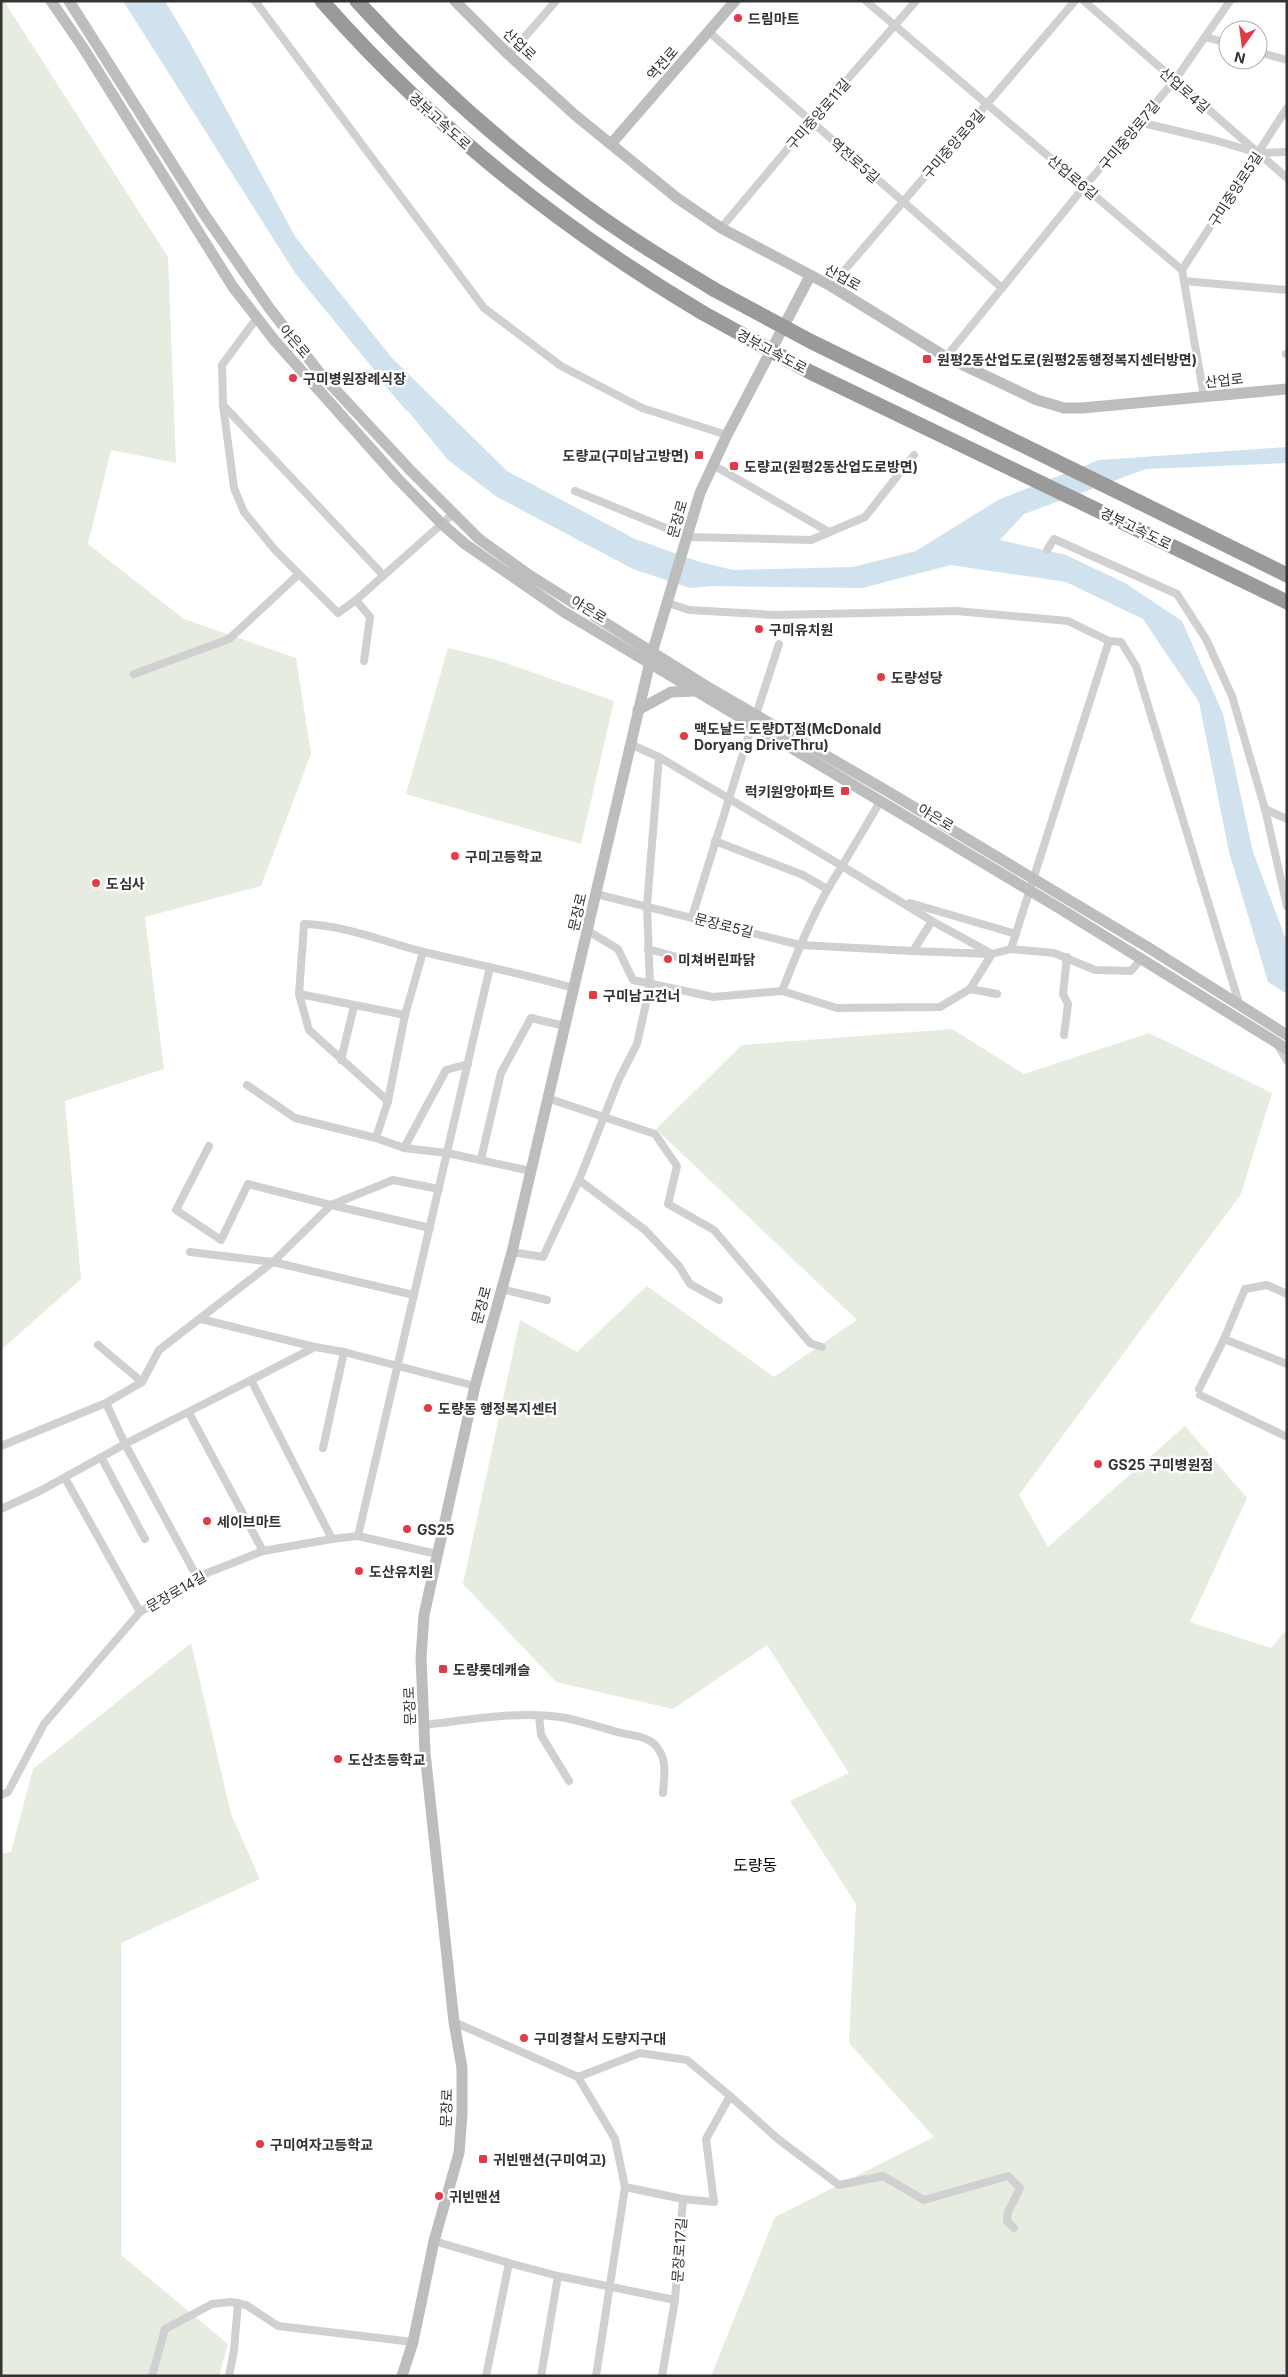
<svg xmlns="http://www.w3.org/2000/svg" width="1288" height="2377" font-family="Inter,'Noto Sans KR',sans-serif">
	<rect width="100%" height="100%" fill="#fff"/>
	<g fill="#e6ecdf">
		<polygon points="1,1 4,1 168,257 176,463 111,450 88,544 184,619 296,658 311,754 261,886 145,917 164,1069 65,1101 81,1279 1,1350"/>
		<polygon points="448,648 497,660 614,701 581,844 406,794"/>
		<polygon points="952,1029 1024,1074 1149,1033 1272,1093 1241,1194 1019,1495 1048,1547 1185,1426 1247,1498 1190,1622 1271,1648 1287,1629 1287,2376 711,2376 775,2217 934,2137 849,2043 856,1904 790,1801 849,1773 767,1645 673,1709 556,1682 463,1584 520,1320 577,1352 647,1286 774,1377 857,1320 656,1129 742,1045"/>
		<polygon points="191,1643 231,1814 260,1879 121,1943 121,2255 228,2344 219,2376 1,2376 1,1854 11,1852 33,1769"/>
	</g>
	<polygon fill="#cfe2ee" points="123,1 165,1 193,48 296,238 392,358 507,471 635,539 697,561 733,570 853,567 916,551 998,500 1099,460 1287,447 1287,463 1146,469 1024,514 1000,540 1066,555 1125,583 1182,621 1223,714 1253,852 1287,942 1287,994 1268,982 1229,852 1199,702 1143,619 1066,582 951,565 862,588 713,586 690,588 633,569 497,497 448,460 295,273"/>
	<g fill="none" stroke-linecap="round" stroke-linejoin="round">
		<polyline stroke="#cfe2ee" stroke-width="3" points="384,382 407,409"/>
		<g stroke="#d0d0d0" stroke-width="8">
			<polyline points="255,1 484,308 561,366 642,408 727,435"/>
			<polyline points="866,1 1182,270 1204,397"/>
			<polyline points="1084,1 1287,178"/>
			<polyline points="709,32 1002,288"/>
			<polyline points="1205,37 1228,43"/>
			<polyline points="1258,52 1287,60"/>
			<polyline points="509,55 556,1"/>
			<polyline points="1139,122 1214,140 1258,153 1287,152"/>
			<polyline points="721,228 811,121 916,1"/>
			<polyline points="1182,270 1287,108"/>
			<polyline points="1184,281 1287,290"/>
			<polyline points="831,286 1075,1"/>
			<polyline points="257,318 222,365 223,405 234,488 244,512 275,550 338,613 356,600 453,514"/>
			<polyline points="1286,354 1287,354"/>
			<polyline points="946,357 1084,187 1175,80 1230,1"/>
			<polyline points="223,405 383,575"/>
			<polyline points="713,465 829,532"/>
			<polyline points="575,491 688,537 811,540 865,517 914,455"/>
			<polyline points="1047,550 1054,539 1177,594 1206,639 1232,696 1265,809 1287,906"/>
			<polyline points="356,600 370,617 364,661"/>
			<polyline points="668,603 689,610 775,615 956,611 1068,621 1109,641 1121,642 1136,666 1239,1003"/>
			<polyline points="134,674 229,639 299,574"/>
			<polyline points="756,715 779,644"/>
			<polyline points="659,757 842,866 880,802"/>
			<polyline points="1265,809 1287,819"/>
			<polyline points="715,841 803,875 827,889"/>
			<polyline points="596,894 800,945 913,951"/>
			<polyline points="910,903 1016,934"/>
			<polyline points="692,917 752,725"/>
			<polyline points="932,921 913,951 992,954 1011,949 1054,953 1095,970 1131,971 1141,959"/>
			<path d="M588,931L618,949L633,980L713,997L782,991L837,1008L940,1007L970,989L992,954L932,921L842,866C816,905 799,948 782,991"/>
			<polyline points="648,949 699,963"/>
			<polyline points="1011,949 1109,641"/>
			<path d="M423,952L405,1015L388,1101L309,1030L299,994L304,924C345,925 384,942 424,952C474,964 524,974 573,988"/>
			<polyline points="970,989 997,994"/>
			<polyline points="299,994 405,1015"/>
			<polyline points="1064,1035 1068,1004 1063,994 1067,957"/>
			<polyline points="1278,1045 1287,1061"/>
			<polyline points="341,1060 354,1006"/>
			<polyline points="247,1085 295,1118 376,1138"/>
			<polyline points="547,1098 655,1134 677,1166 668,1204 714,1230 810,1343 822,1347"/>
			<polyline points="388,1101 376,1138 404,1148 447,1153 531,1171"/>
			<polyline points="209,1146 176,1210 221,1240 248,1184 331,1205 393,1180 439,1189"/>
			<polyline points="404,1148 446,1070 468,1064"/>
			<polyline points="481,1159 501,1073 531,1018 565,1026"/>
			<polyline points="579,1180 645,1230 679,1266 690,1284 719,1300"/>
			<polyline points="190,1252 273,1262"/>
			<polyline points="512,1252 543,1257 579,1180 619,1079 637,1044 650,985 647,906 659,757 630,744"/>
			<polyline points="501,1289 547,1300"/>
			<polyline points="414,1295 273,1262 331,1205 430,1228"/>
			<polyline points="201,1319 315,1347"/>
			<polyline points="1224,1339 1245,1289 1267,1285 1287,1294"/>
			<polyline points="98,1345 142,1382"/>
			<polyline points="1199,1389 1224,1339 1287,1364"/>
			<polyline points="1200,1395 1287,1437"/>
			<polyline points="189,1413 263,1551"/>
			<polyline points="1,1446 106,1403 142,1382 159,1350 273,1262"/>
			<polyline points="323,1448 344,1352"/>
			<polyline points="101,1457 145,1539"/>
			<polyline points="65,1478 140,1612"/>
			<polyline points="1,1509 40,1491 125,1444 106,1403"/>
			<polyline points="358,1536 490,967"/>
			<polyline points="332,1539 251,1380 315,1347 344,1352 475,1386"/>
			<polyline points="197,1577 125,1444 251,1380"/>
			<polyline points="539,1716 541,1735 569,1781"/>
			<path d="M424,1725C470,1720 520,1710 566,1718C584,1722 603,1728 621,1733C632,1735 649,1737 656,1746C668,1760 664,1776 663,1793"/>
			<polyline points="1,1795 8,1792 44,1724 140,1612 197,1577 263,1551 332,1539 358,1536 437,1554"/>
			<polyline points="454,2022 578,2077 615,2139 625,2187 596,2376"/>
			<polyline points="578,2077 640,2053 687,2060 730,2096 706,2139 714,2202 683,2199"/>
			<polyline points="730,2096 778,2139 839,2185 883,2176 924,2200 1008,2176 1020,2188 1008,2212 1007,2221 1014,2228"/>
			<polyline points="625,2187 683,2199 675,2300 662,2376"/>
			<polyline points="434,2241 509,2263"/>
			<polyline points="152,2376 165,2329 212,2304 231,2302 246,2305 278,2326 413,2342"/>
			<polyline points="229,2376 234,2350 238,2303"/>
			<polyline points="486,2376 509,2263 558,2276"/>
			<polyline points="541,2376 558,2276 675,2300"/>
		</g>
		<g stroke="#bdbdbd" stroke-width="11">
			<polyline points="51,1 84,49 233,287 275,341 399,480 442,524 465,544 564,612 1059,908 1287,1049"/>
			<polyline points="69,1 204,214 270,309 319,372 411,471 479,539 529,575 706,686 887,791 1149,948 1287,1035"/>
			<polyline points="455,1 509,55 575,115 677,198 721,228 831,286 946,357 1037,400 1064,408 1082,408 1287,389"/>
			<polyline points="611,144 735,1"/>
			<polyline points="638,710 671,692 694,691"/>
			<polyline points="402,2376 413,2342 434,2241 459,2153 462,2114 462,2068 454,2022 425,1753 421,1658 424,1615 475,1386 512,1252 652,653 700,493 727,435 810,276"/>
		</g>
		<g stroke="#9a9a9a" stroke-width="15">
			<path d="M322,1C432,126 560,228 703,313"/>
			<path d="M357,1C427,78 504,147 588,208C629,238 672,264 715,290"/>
			<polyline points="1139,502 1287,575"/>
			<polyline points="1122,522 1287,602"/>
		</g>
		<g stroke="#9a9a9a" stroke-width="15">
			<polyline points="715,290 810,341 1139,502"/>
			<polyline points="703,313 810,372 1122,522"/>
		</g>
	</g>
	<g fill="#e63946" stroke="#fff" stroke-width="2">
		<circle cx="738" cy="18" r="5"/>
		<rect x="922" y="354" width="10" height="10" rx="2.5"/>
		<circle cx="293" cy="378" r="5"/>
		<rect x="694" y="450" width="10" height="10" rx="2.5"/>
		<rect x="729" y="461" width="10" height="10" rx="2.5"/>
		<circle cx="759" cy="629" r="5"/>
		<circle cx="881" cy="677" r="5"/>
		<circle cx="684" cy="736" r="5"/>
		<rect x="840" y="786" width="10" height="10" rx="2.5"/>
		<circle cx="455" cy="856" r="5"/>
		<circle cx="96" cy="883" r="5"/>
		<circle cx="668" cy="959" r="5"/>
		<rect x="588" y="990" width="10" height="10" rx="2.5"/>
		<circle cx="428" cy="1408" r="5"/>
		<circle cx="1098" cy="1464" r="5"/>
		<circle cx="207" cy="1521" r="5"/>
		<circle cx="407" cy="1529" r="5"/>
		<circle cx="359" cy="1571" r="5"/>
		<rect x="438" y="1664" width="10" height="10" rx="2.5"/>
		<circle cx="338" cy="1759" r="5"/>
		<circle cx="524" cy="2038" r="5"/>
		<circle cx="260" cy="2144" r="5"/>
		<rect x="478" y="2154" width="10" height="10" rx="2.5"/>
		<circle cx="439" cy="2196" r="5"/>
	</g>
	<g text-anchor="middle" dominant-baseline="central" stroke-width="5" stroke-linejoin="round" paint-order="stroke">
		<g font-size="14" font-weight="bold" fill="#333" stroke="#fff" text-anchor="start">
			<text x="748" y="18">드림마트</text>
			<text x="937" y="359">원평2동산업도로(원평2동행정복지센터방면)</text>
			<text x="303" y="378">구미병원장례식장</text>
			<text x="689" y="455" text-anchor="end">도량교(구미남고방면)</text>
			<text x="744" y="466">도량교(원평2동산업도로방면)</text>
			<text x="769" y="629">구미유치원</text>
			<text x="891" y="677">도량성당</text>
			<text x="694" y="728">맥도날드 도량DT점(McDonald<tspan x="694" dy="16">Doryang DriveThru)</tspan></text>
			<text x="835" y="791" text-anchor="end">럭키원앙아파트</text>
			<text x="465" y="856">구미고등학교</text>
			<text x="106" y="883">도심사</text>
			<text x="678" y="959">미쳐버린파닭</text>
			<text x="603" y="995">구미남고건너</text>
			<text x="438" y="1408">도량동 행정복지센터</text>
			<text x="1108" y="1464">GS25 구미병원점</text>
			<text x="217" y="1521">세이브마트</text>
			<text x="417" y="1529">GS25</text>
			<text x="369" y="1571">도산유치원</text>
			<text x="453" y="1669">도량롯데캐슬</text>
			<text x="348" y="1759">도산초등학교</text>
			<text x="534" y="2038">구미경찰서 도량지구대</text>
			<text x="270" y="2144">구미여자고등학교</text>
			<text x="493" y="2159">귀빈맨션(구미여고)</text>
			<text x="449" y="2196">귀빈맨션</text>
		</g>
		<g font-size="14" fill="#333" stroke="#fff">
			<text transform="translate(520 44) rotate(43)">산업로</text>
			<text transform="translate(662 63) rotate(-49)">역전로</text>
			<text transform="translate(1185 90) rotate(41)">산업로4길</text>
			<text transform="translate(818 114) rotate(-49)">구미중앙로11길</text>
			<text transform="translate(440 121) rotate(42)">경부고속도로</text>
			<text transform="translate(1129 135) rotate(-50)">구미중앙로7길</text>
			<text transform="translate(953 144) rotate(-49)">구미중앙로9길</text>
			<text transform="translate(855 160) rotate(41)">역전로5길</text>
			<text transform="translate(1073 177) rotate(40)">산업로6길</text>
			<text transform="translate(1235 189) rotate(-57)">구미중앙로5길</text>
			<text transform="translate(843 277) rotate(29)">산업로</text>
			<text transform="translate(295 341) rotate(49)">야은로</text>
			<text transform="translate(772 351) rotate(28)">경부고속도로</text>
			<text transform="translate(1224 380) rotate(-6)">산업로</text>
			<text transform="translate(677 519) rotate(-74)">문장로</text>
			<text transform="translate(1136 528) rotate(26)">경부고속도로</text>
			<text transform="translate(589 609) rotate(31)">야은로</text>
			<text transform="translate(936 817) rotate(31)">야은로</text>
			<text transform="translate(577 912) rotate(-77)">문장로</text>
			<text transform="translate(724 925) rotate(14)">문장로5길</text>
			<text transform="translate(481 1305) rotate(-75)">문장로</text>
			<text transform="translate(176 1591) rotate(-30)">문장로14길</text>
			<text transform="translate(409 1706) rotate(-92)">문장로</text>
			<text transform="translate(446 2108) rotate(-88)">문장로</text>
			<text transform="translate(679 2250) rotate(-86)">문장로17길</text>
		</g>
		<g font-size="16" fill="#000" stroke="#fff">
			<text x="755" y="1865">도량동</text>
		</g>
	</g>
	<rect width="1288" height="2377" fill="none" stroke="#333333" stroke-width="5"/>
	<g transform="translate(1243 45) rotate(194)"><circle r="24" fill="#ffffff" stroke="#adadad"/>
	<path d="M0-4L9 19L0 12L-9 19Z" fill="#e63946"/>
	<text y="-8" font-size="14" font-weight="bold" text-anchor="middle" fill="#333333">N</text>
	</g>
</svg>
